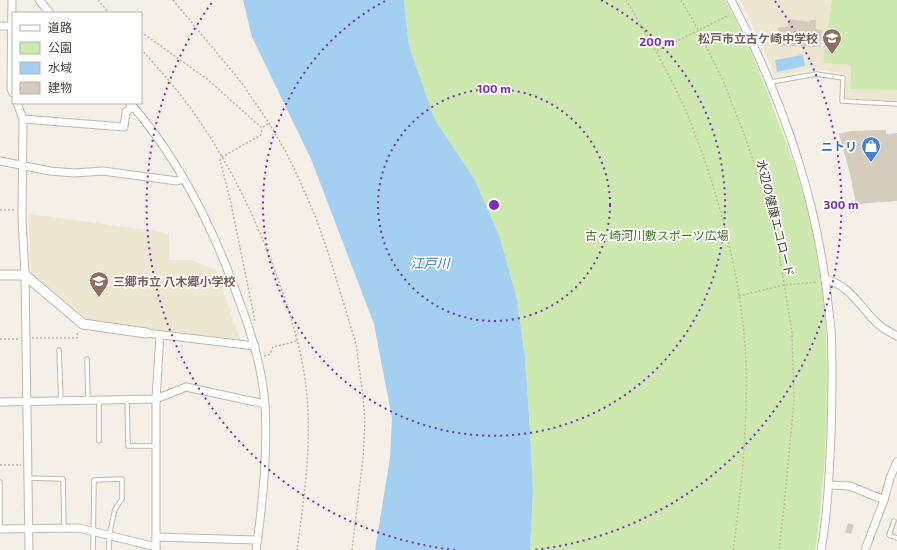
<svg xmlns="http://www.w3.org/2000/svg" width="897" height="550" font-family="'Exo 2','Noto Sans JP',sans-serif">
	<rect width="100%" height="100%" fill="#f4f0e7"/>
	<g fill="#ede6d1">
		<polygon points="740,0 897,0 897,101 846,98 844,97 847,74 814,69 775,76 760,41"/>
		<polygon points="29,214 169,233 169,260 191,260 216,270 241,342 88,320 30,272"/>
	</g>
	<g fill="#cee9b0">
		<path d="M404,0H725C747,39 764,82 779,124C787,146 796,168 802,190C829,281 831,375 824,469C821,496 820,523 815,550H530L533,492L530,429L525,358L517,299L500,238L475,180L435,120L409,46Z"/>
		<polygon points="832,0 897,0 897,90 850,89 851,65 823,63"/>
	</g>
	<g fill="#a3d0f1">
		<polygon points="243,0 404,0 409,46 435,120 475,180 500,238 517,299 525,358 530,429 533,492 530,550 375,550 390,458 392,418 374,324 311,159 252,37"/>
		<polygon points="803,55 805,66 777,72 775,60"/>
	</g>
	<g fill="#d6ccbd">
		<polygon points="789,19 810,22 810,20 816,20 816,29 822,30 820,47 777,46 778,28 788,26"/>
		<polygon points="886,130 886,134 897,133 897,201 856,204 850,174 839,134 851,131"/>
		<polygon points="848,523 854,525 851,534 845,532"/>
	</g>
	<g fill="none" stroke-linecap="round" stroke-linejoin="round">
		<g stroke="#bfb8aa" stroke-width="5.5">
			<g id="service">
				<polyline points="771,82 816,74 843,78 842,101 897,104"/>
				<polyline points="59,350 61,401"/>
				<polyline points="87,359 88,400"/>
				<polyline points="127,399 128,446 156,446"/>
				<polyline points="99,400 99,441"/>
				<polyline points="28,478 63,479 64,528"/>
				<polyline points="0,482 0,529"/>
				<polyline points="894,521 889,535 897,538"/>
				<polyline points="93,550 94,480 122,479 122,499 115,509 109,536 109,550"/>
			</g>
		</g>
		<g stroke="#bfb8aa" stroke-width="9">
			<g id="minor">
				<polyline points="12,0 11,89 13,93"/>
				<polyline points="39,0 50,13"/>
				<path d="M731,0C779,92 815,191 827,294C828,306 830,318 831,330C833,365 832,401 831,436C829,474 828,512 821,550"/>
				<polyline points="0,26 13,26"/>
				<polyline points="17,103 23,119 23,124 22,218 25,275 29,550"/>
				<path d="M130,103C178,158 211,223 236,292C250,329 262,365 265,405C268,453 263,502 256,550"/>
				<polyline points="23,119 124,127 126,112 133,106"/>
				<polyline points="0,161 50,171 74,173 103,171 177,181 183,179"/>
				<path d="M825,279C851,286 858,305 876,322C881,328 890,332 897,336"/>
				<polyline points="146,333 255,346"/>
				<polyline points="0,402 156,399 186,387 265,404"/>
				<polyline points="829,485 850,486 884,500 890,478 897,462"/>
				<polyline points="0,529 79,528 156,547"/>
				<polyline points="156,537 258,540"/>
				<polyline points="156,550 156,399 160,335"/>
				<polyline points="865,550 884,500"/>
			</g>
		</g>
		<g stroke="#bfb8aa" stroke-width="11">
			<polyline id="tertiary" points="0,275 25,275 83,324 146,333"/>
		</g>
		<g stroke="#c1b59b" stroke-width="1.5" stroke-dasharray="2 2" stroke-linecap="butt">
			<polyline points="98,0 109,13"/>
			<polyline points="173,0 241,82 269,123 286,152 299,179 316,218 329,255 356,344 363,396 365,421 363,458 352,550"/>
			<path d="M626,0C647,35 668,71 685,109C717,185 743,281 746,363C747,401 745,438 742,475C739,500 737,525 733,550"/>
			<polyline points="681,0 700,33 724,83 744,134 762,186 780,259 792,332 794,400 784,507 779,550"/>
			<polyline points="141,32 207,79 262,128 269,123"/>
			<path d="M141,49C154,64 167,78 179,93C225,152 258,220 282,291C296,331 307,371 308,414C310,460 303,505 297,550"/>
			<polyline points="657,51 729,15"/>
			<polyline points="0,210 14,210"/>
			<polyline points="739,296 784,285 818,282"/>
			<polyline points="255,321 230,199 220,160 222,157 261,135 262,128"/>
			<polyline points="32,338 77,338 78,331"/>
			<polyline points="0,339 18,339"/>
			<polyline points="264,356 270,354 273,347 298,341"/>
			<polyline points="0,465 21,465"/>
		</g>
		<use href="#service" stroke="#fff" stroke-width="3.5"/>
		<use href="#minor" stroke="#fff" stroke-width="7"/>
		<use href="#tertiary" stroke="#fff" stroke-width="9"/>
	</g>
	<g fill="none" stroke="#7b2cbf" stroke-width="2" stroke-dasharray="2 4">
		<circle cx="494" cy="205" r="116"/>
		<path d="M601 0A231 231 0 1 1 387 0"/>
		<path d="M455 550A347 347 0 0 1 213 1M775 1A347 347 0 0 1 533 550"/>
	</g>
	<defs>
		<g id="school-pin" transform="scale(1)"><path d="M0 17L-7.5 6A9.5 9.5 0 1 1 7.5 6Z" fill="#8d6e63" stroke="#fff"/><path d="M0-5L7-2L0 1L-7-2ZM-4 1L0 2.5L4 1V4Q0 6-4 4Z" fill="#fff"/></g>
		<g id="shop-pin" transform="scale(1)"><path d="M0 17L-7.5 6A9.5 9.5 0 1 1 7.5 6Z" fill="#3f7fe0" stroke="#fff"/><path d="M-5-2.5h2.3a2.7 3.5 0 0 1 5.4 0H5L5.5 6h-11ZM-1.5-2.5h3a1.5 2.3 0 0 0-3 0Z" fill="#fff"/></g>
	</defs>
	<g fill-rule="evenodd">
		<use href="#school-pin" x="832" y="38"/>
		<use href="#shop-pin" x="871" y="146"/>
		<use href="#school-pin" x="99" y="281"/>
	</g>
	<g text-anchor="middle" dominant-baseline="central" stroke-width="3.5" stroke-linejoin="round" paint-order="stroke">
		<g font-size="12" font-weight="bold" fill="#785e54" stroke="#fff" text-anchor="end">
			<text x="818" y="38">松戸市立古ケ崎中学校</text>
			<text x="113" y="281" text-anchor="start">三郷市立 八木郷小学校</text>
		</g>
		<g font-size="12" font-weight="bold" fill="#366cbe" stroke="#fff" text-anchor="end">
			<text x="857" y="146">ニトリ</text>
		</g>
		<g font-size="12" fill="#474136" stroke="#fff">
			<text transform="translate(776 218) rotate(76)">水辺の健康エコロード</text>
		</g>
		<g font-size="12" fill="#467a28" stroke="#fff">
			<text x="657" y="235">古ヶ崎河川敷スポーツ広場</text>
		</g>
		<g font-size="13" font-style="italic" fill="#2e79b5" stroke="#fff">
			<text x="430" y="263">江戸川</text>
		</g>
	</g>
	<circle cx="494" cy="205" r="6" fill="#7b2cbf" stroke="#fff" stroke-width="2"/>
	<g font-size="12" text-anchor="middle" font-weight="bold" fill="#7b2cbf" stroke="#fff" stroke-width="3.5" stroke-linejoin="round" paint-order="stroke">
		<text x="657" y="46">200 m</text>
		<text x="494" y="93">100 m</text>
		<text x="841" y="209">300 m</text>
	</g>
	<rect x="12" y="12" width="130" height="92" fill="#ffffff" stroke="#b5b3af"/>
	<rect x="20" y="25" width="20" height="6" fill="#ffffff" stroke="#b5b3af"/>
	<text x="48" y="32" font-size="12" fill="#474136">道路</text>
	<rect x="20" y="42" width="20" height="12" fill="#cee9b0" stroke="#b5b3af"/>
	<text x="48" y="52" font-size="12" fill="#474136">公園</text>
	<rect x="20" y="62" width="20" height="12" fill="#a3d0f1" stroke="#b5b3af"/>
	<text x="48" y="72" font-size="12" fill="#474136">水域</text>
	<rect x="20" y="82" width="20" height="12" fill="#d6ccbd" stroke="#b5b3af"/>
	<text x="48" y="92" font-size="12" fill="#474136">建物</text>
</svg>
